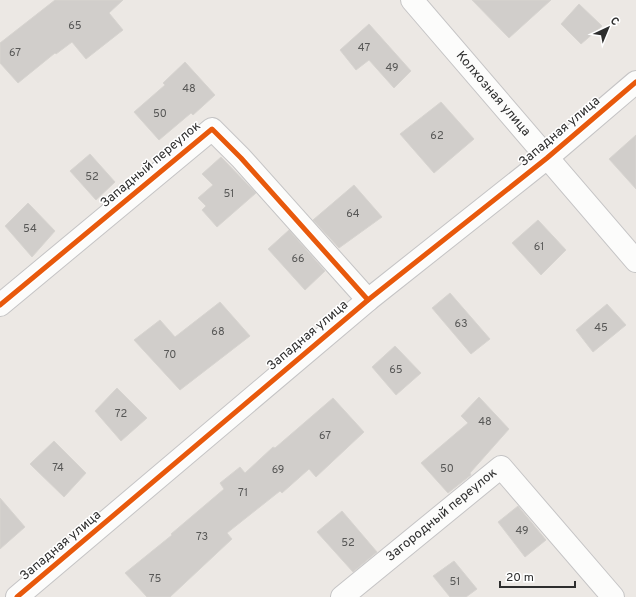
<svg xmlns="http://www.w3.org/2000/svg" width="636" height="597" font-family="Overpass,sans-serif">
	<rect width="100%" height="100%" fill="#ece8e4"/>
	<g fill="#d1cecb" stroke="#d7d4d0">
		<polygon points="55,0 123,0 109,13 123,30 86,59 72,42 56,54 55,53 18,83 0,63 0,43"/>
		<polygon points="472,0 551,0 509,38"/>
		<polygon points="579,4 602,26 581,44 561,24"/>
		<polygon points="369,24 411,71 394,88 369,60 356,70 340,50"/>
		<polygon points="185,62 215,95 193,115 191,113 159,140 134,112 165,85 163,83"/>
		<polygon points="441,102 474,139 434,173 400,134"/>
		<polygon points="636,135 636,189 609,159"/>
		<polygon points="90,154 115,182 96,200 70,171"/>
		<polygon points="221,157 256,193 217,227 202,210 206,206 198,198 213,185 202,174"/>
		<polygon points="354,185 382,217 339,248 313,220"/>
		<polygon points="28,203 55,231 32,257 5,226"/>
		<polygon points="538,220 566,250 541,275 512,243"/>
		<polygon points="289,230 325,271 305,290 268,249"/>
		<polygon points="450,293 490,339 471,354 432,308"/>
		<polygon points="220,302 250,336 180,390 134,340 160,320 175,337"/>
		<polygon points="607,304 626,325 593,352 576,330"/>
		<polygon points="395,346 421,373 396,395 372,367"/>
		<polygon points="117,388 147,418 121,441 95,411"/>
		<polygon points="479,397 509,429 470,473 471,475 448,493 421,463 468,423 461,416"/>
		<polygon points="333,398 364,432 316,477 309,469 282,493 280,491 227,533 232,539 170,597 147,597 125,573 172,535 171,534 224,489 220,483 240,467 245,473 273,447 275,448"/>
		<polygon points="54,441 86,473 64,497 30,464"/>
		<polygon points="0,498 25,527 0,549"/>
		<polygon points="518,506 546,540 525,557 498,522"/>
		<polygon points="342,511 377,552 353,572 317,532"/>
		<polygon points="454,561 477,589 466,597 450,597 433,576"/>
	</g>
	<g fill="none" stroke-linecap="round" stroke-linejoin="round">
		<g stroke="#c5c4c5" stroke-width="24">
			<g id="minor">
				<path id="s1" d="M412,0L636,261"/>
				<polyline points="0,305 212,129 241,158 368,300"/>
				<polyline points="17,597 368,300 547,158 636,82"/>
				<path id="s2" d="M342,597L501,467L613,597"/>
			</g>
		</g>
		<use href="#minor" stroke="#fcfcfb" stroke-width="22"/>
		<g stroke="#fff" stroke-width="8">
			<g id="cycleway">
				<polyline points="0,305 212,129 241,158 368,300"/>
				<polyline points="17,597 368,300 547,158 636,82"/>
			</g>
		</g>
		<use href="#cycleway" stroke="#e8590c" stroke-width="5"/>
	</g>
	<g text-anchor="middle" dominant-baseline="central" stroke-width="3" stroke-linejoin="round" paint-order="stroke">
		<g font-size="11" fill="#585857">
			<text x="75" y="26">65</text>
			<text x="364" y="48">47</text>
			<text x="15" y="53">67</text>
			<text x="392" y="68">49</text>
			<text x="189" y="89">48</text>
			<text x="160" y="114">50</text>
			<text x="437" y="136">62</text>
			<text x="92" y="177">52</text>
			<text x="229" y="194">51</text>
			<text x="353" y="214">64</text>
			<text x="30" y="229">54</text>
			<text x="539" y="247">61</text>
			<text x="298" y="259">66</text>
			<text x="461" y="324">63</text>
			<text x="601" y="328">45</text>
			<text x="218" y="332">68</text>
			<text x="170" y="355">70</text>
			<text x="396" y="370">65</text>
			<text x="121" y="414">72</text>
			<text x="485" y="422">48</text>
			<text x="325" y="436">67</text>
			<text x="58" y="468">74</text>
			<text x="447" y="469">50</text>
			<text x="278" y="470">69</text>
			<text x="243" y="493">71</text>
			<text x="522" y="531">49</text>
			<text x="202" y="537">73</text>
			<text x="348" y="543">52</text>
			<text x="155" y="579">75</text>
			<text x="455" y="582">51</text>
		</g>
		<g font-size="13" fill="#2e2e2e" stroke="#fff">
			<text stroke="none"><textPath href="#s1" startOffset="124">Колхозная улица</textPath></text>
			<text transform="translate(560 132) rotate(-40)">Западная улица</text>
			<text transform="translate(151 165) rotate(-40)">Западный переулок</text>
			<text transform="translate(308 336) rotate(-40)">Западная улица</text>
			<text stroke="none"><textPath href="#s2" startOffset="129">Загородный переулок</textPath></text>
			<text transform="translate(61 546) rotate(-40)">Западная улица</text>
		</g>
	</g>
	<g transform="translate(608 28) rotate(44)" stroke="#ffffff" stroke-width="3" paint-order="stroke">
	<path d="M0-3L7 15L0 10L-7 15Z" fill="#2e2e2e"/>
	<text y="-6" font-size="11" font-weight="bold" text-anchor="middle" fill="#2e2e2e">С</text>
	</g>
	<path d="M500 581v6h75v-6" fill="none" stroke="#2e2e2e" stroke-width="2"/>
	<text x="506" y="581" font-size="12" fill="#2e2e2e" stroke="#ffffff" stroke-width="3" paint-order="stroke">20 m</text>
</svg>
